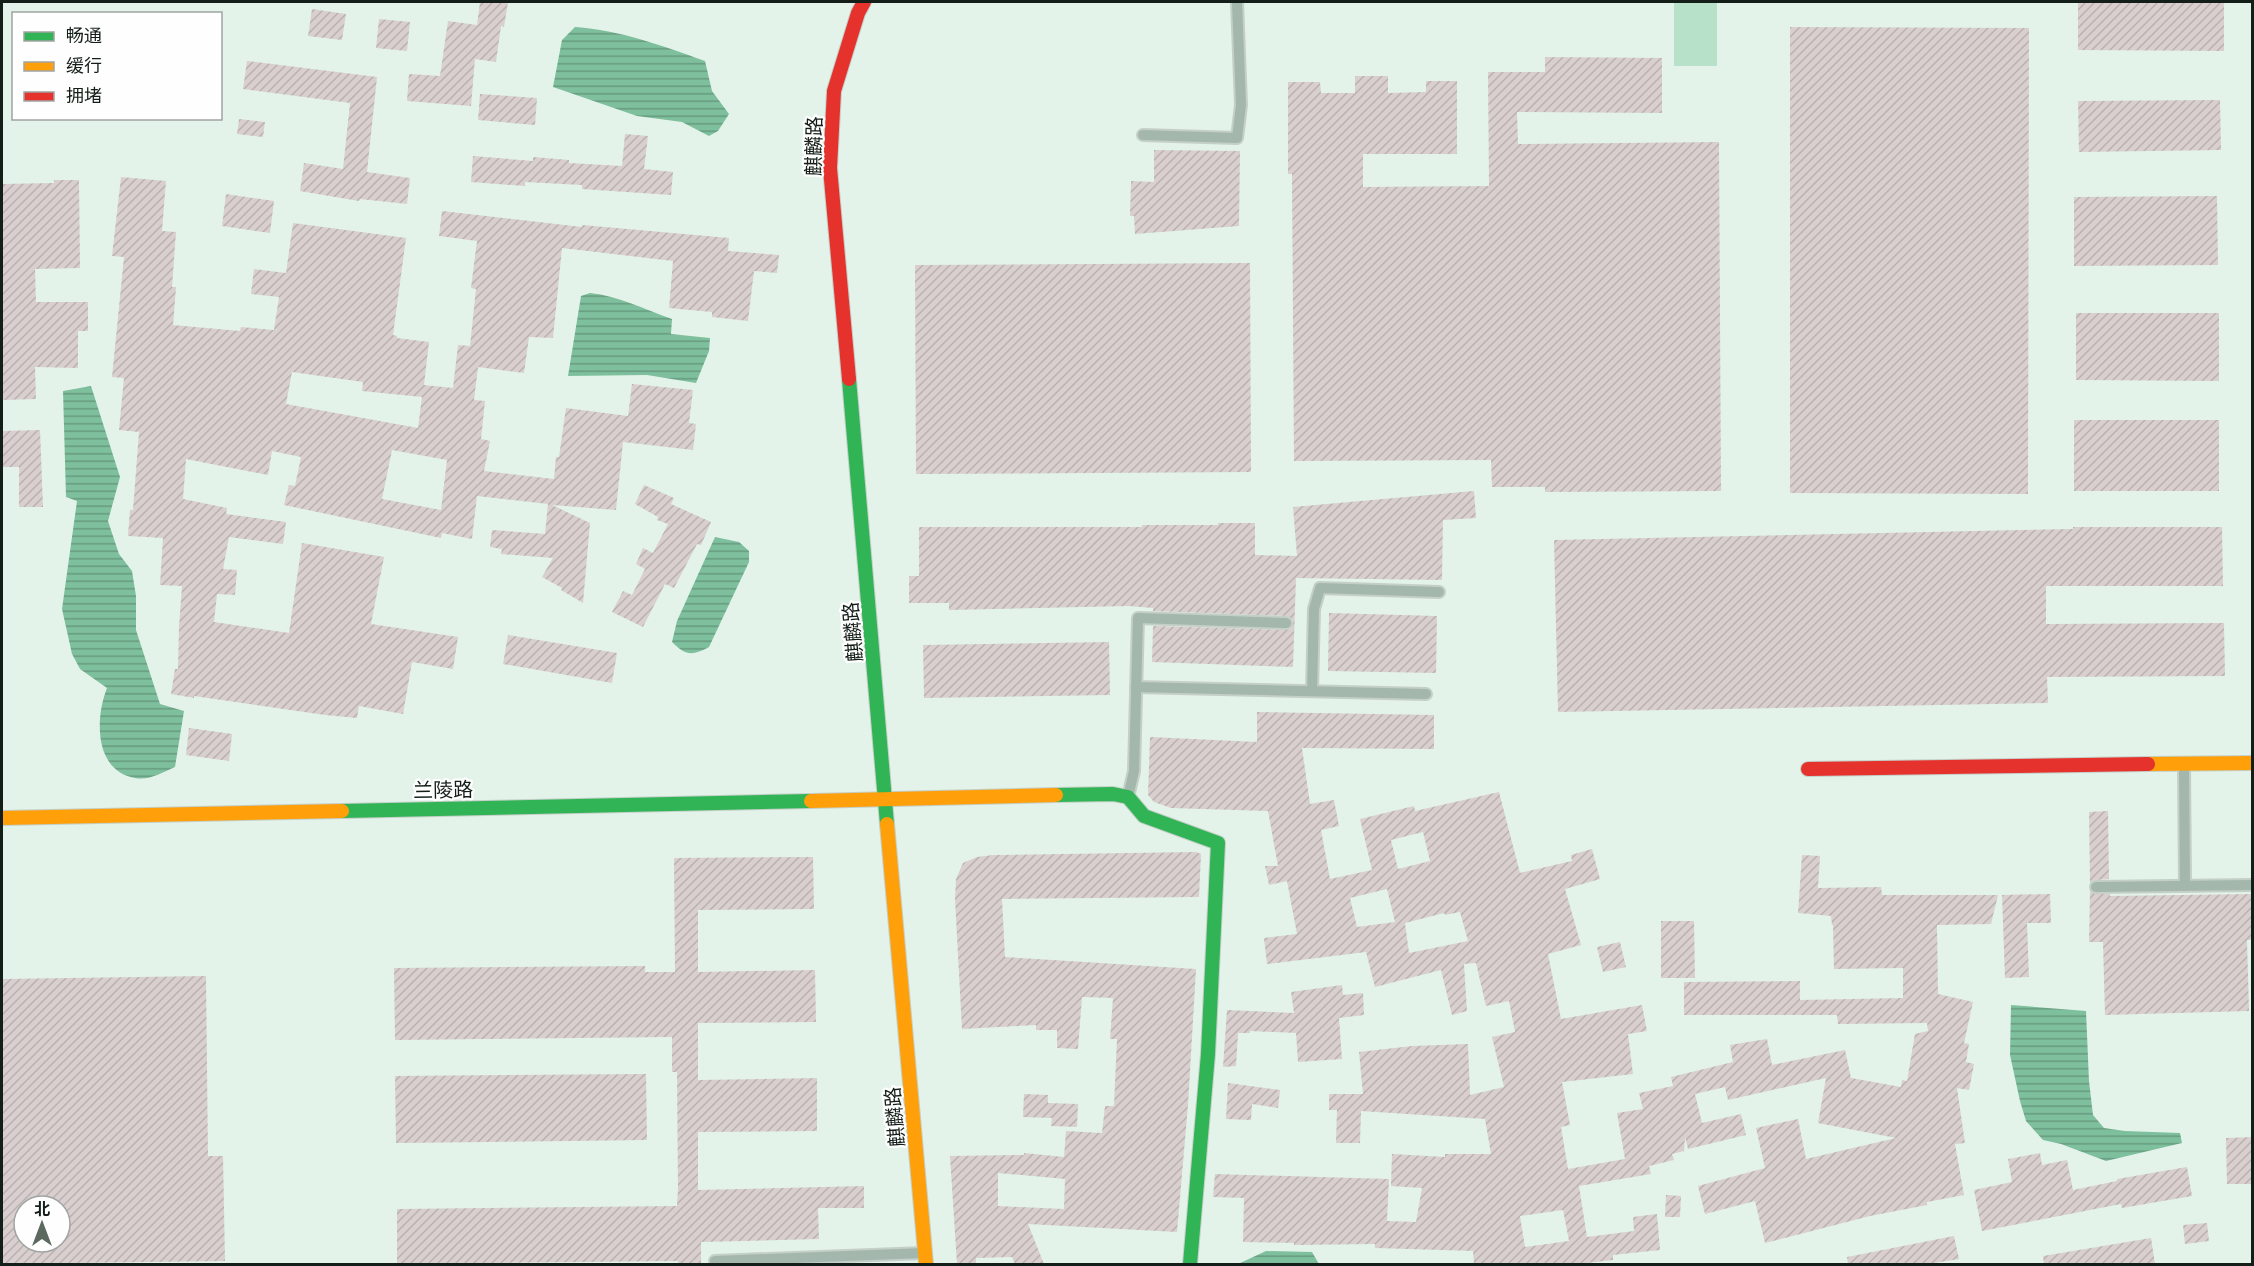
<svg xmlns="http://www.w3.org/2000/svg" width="2254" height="1266" font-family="Barlow,'Noto Sans SC',sans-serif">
	<defs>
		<pattern id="water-rules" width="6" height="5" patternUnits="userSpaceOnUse" patternTransform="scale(1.5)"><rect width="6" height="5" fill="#7ec09d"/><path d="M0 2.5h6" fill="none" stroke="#669b7f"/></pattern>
		<pattern id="building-hatch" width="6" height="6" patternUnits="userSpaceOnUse" patternTransform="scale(1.5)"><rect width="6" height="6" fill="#d9cfce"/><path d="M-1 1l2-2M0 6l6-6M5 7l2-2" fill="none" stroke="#b9b1b0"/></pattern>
	</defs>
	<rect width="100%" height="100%" fill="#e3f3e9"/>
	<rect fill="#b8e1c9" x="1674" y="2" width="43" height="64"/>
	<g fill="url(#water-rules)">
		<path d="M575,27C620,30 663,46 705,61L712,91L729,114L718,131L709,136L682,122L637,116L553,87L562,40Z"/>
		<path d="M590,293C619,296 644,309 672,319L671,334L710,338L709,351L696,383L647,375L568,376L581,296Z"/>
		<path d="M91,386L120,477L108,521L119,554L132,571L136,596V630L160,704L184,711L175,767C163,772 149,781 135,778C94,771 95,718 107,688L80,669L72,654L62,609L77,501L66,497L63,391Z"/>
		<path d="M715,537L739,542L749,551V562L709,647C692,656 686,656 672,642L677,621Z"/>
		<polygon points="2011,1005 2086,1011 2089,1081 2093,1115 2104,1128 2125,1131 2180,1133 2182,1143 2106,1161 2061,1144 2043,1140 2026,1121 2020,1101 2010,1055"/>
		<polygon points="1266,1251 1312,1252 1319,1264 1238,1264"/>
	</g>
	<g fill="url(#building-hatch)" fill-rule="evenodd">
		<polygon points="480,2 508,2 504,27 501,26 496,62 475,59 471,106 407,101 409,74 440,76 448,21 477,25"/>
		<polygon points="2078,2 2224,2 2224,51 2078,50"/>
		<polygon points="312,9 346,14 342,40 308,36"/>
		<polygon points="379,19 410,22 407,51 376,48"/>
		<polygon points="1790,27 2029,28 2028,494 1790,493"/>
		<polygon points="1545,57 1662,58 1662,113 1517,112 1518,144 1719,142 1721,491 1545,492 1545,487 1492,487 1491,460 1294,461 1292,174 1288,174 1288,82 1320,82 1321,93 1355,93 1355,76 1388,76 1388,93 1426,92 1426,81 1457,81 1457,154 1363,154 1363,187 1489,186 1488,72 1545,72"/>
		<polygon points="247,61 377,77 367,172 410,178 407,204 360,199 359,201 300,191 304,163 343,169 350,103 243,89"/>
		<polygon points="480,94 537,98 535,125 478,120"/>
		<polygon points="2220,100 2221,150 2079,152 2078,101"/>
		<polygon points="239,119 265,122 263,137 237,134"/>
		<polygon points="625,134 648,136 644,169 673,172 671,195 582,189 582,185 525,182 525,186 471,182 473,156 533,161 533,157 569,160 569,163 622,166"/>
		<polygon points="1154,150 1240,151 1239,226 1135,234 1134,216 1130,216 1131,181 1154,182"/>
		<path d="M121,177L166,181L162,231L176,232L172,287H176L173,325L240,331L241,327L274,330L279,297L251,294L254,269L286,273L293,223L406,238L393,335L397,336V338L429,342L424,385L453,388L458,345L470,346L476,289L471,288L477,241L439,236L442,211L582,227V225L729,238L728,251L779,255L777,273L754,271L748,321L712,317V312L669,308L673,261L562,248L553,338L529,337L524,373L478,367L474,400L485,401L481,439L490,441L484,471L554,479L556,457H559L566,408L628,416L632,384L693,390L689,423L696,424L693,450L623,442L616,510L552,505L590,523L583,603L561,590L562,588L542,577L553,558L501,554L502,549L490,547L492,530L545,534L548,504L477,496L472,539L442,533L441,538L284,505L289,485L295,486L301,457L272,451L268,475L186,459L183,499L227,508L226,514L286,522L283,544L229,537L223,569L237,570L235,595L217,594L214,622L289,633L302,543L384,557L371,624L458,637L453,669L412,662L403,714L359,706L357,718L325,715L194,696V698L171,694L175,669H178L179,627L182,586L160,585L163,538L128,536L130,510H133L139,432L119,430L124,378L112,377L124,257L112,256ZM292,372L363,382L362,391L422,397L418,428L286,404ZM392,450L447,460L441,510L382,499Z"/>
		<polygon points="54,180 79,180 80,268 35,269 36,302 88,302 88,331 78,331 78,368 35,367 36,399 2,400 2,184 54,183"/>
		<polygon points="226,194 274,201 270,233 222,226"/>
		<polygon points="2217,196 2218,265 2074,266 2074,197"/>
		<polygon points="1250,263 1251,472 916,474 915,265"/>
		<polygon points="2076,313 2219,313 2219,381 2076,380"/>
		<rect x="2074" y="420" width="145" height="71"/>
		<polygon points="40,430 43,507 19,507 19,467 2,467 2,431"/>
		<polygon points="644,485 674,498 671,504 711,522 701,545 697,544 674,588 665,584 643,627 612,612 623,591 632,595 645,569 636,564 643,548 653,553 668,524 657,520 658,517 635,504"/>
		<polygon points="1474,491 1476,518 1443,520 1442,580 1296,578 1293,667 1152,662 1153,626 1286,630 1290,629 1293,624 1292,619 1287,616 1153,611 1153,608 1129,606 949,610 949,603 909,603 909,576 919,576 919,527 1142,527 1142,525 1218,525 1218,523 1255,523 1255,555 1297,556 1293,507"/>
		<polygon points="2073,527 2222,527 2223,586 2046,586 2046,624 2224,623 2225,676 2047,677 2048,703 1558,712 1554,540 2073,529"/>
		<polygon points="1329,613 1437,616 1436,673 1328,671"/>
		<polygon points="508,635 617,653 612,683 503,664"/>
		<polygon points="1109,642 1110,695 924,698 923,645"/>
		<path d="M1257,712L1434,715V749L1302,748L1310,804L1334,800L1339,826L1321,830L1330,879L1372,870L1360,819L1414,806L1415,811L1499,792L1520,873L1572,861L1571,855L1592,849L1600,879L1565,889L1581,945L1548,954L1561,1019L1642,1005L1647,1031L1628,1034L1633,1074L1562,1082L1570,1125L1561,1127L1568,1169L1625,1159L1617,1113L1643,1109L1639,1093L1673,1086L1671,1077L1733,1062L1730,1045L1767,1039L1772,1065L1845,1050L1851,1078L1901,1087L1902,1080L1907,1081L1915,1034L1928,1031L1927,1023L1838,1024L1837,1015H1684V982L1800,981V1000L1903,998V968L1834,969L1833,925H1832L1831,916L1798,913L1802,855L1820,856L1818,888L1881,887L1882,895H1998L1991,924L1937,925L1938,994L1973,1002L1964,1043L1969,1044L1966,1062L1974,1064L1969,1090L1957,1088L1965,1143L1955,1144L1964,1195L1927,1202V1205L1870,1216L1765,1243L1755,1201L1705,1214L1698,1186L1765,1168L1756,1128L1798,1119L1806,1159L1896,1138L1818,1123L1826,1078L1728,1100L1725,1087L1695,1094L1702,1123L1741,1114L1746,1135L1688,1149L1685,1137L1684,1151L1672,1154L1674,1160L1649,1166L1651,1174L1579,1186L1587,1237L1634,1231L1633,1217L1657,1214L1660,1250L1613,1255V1260L1578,1264H1474L1473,1251L1375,1248V1244L1294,1245V1243L1243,1242L1244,1198L1213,1197L1215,1174L1389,1179L1387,1221L1416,1222L1422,1188L1391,1186L1392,1154L1445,1157V1154H1491L1485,1119L1361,1111L1360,1143H1336L1337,1110H1329V1094H1363L1359,1052L1412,1046L1468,1044L1470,1095L1504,1087L1492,1037L1515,1032L1509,1001L1486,1006L1476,963L1464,964L1467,1011L1452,1015L1441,970L1375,987L1366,952L1267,964L1264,938L1297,934L1287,881L1269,885L1265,866H1278L1268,811L1171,808L1154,802L1148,795L1150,737L1257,742ZM1423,832L1430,861L1398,869L1391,840ZM1387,889L1395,922L1357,927L1350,898ZM1460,912L1468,941L1409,953L1405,923L1444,913L1445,915ZM1563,1210L1569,1241L1525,1247L1520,1216Z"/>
		<polygon points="189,728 232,734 229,761 186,755"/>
		<polygon points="2108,811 2109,879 2095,880 2090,883 2089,812"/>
		<path d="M1196,852L1201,854L1199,897L1002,899L1005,957L1196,969L1188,1105L1177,1232L1028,1224L1044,1264H1015L1012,1257L976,1258V1264H957L950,1156L1024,1155V1153L1064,1157L1066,1131L1102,1133L1105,1106H1114L1117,1039H1110L1113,998L1082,997L1078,1049L1057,1048V1030H1036V1025L962,1029L955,899L956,879L963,863L977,857L993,855ZM998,1173L1065,1179L1064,1209L998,1206Z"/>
		<polygon points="813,857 814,909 698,910 698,972 815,970 816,1022 698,1023 698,1080 817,1078 817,1131 698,1132 698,1190 864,1186 864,1208 818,1208 819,1239 701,1242 701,1264 678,1264 678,1261 397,1264 397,1209 677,1206 678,1190 677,1072 672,1072 672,1037 395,1040 394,968 645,966 645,972 675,972 674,858"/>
		<polygon points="2090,891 2096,894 2110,894 2110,896 2253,894 2253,940 2247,940 2249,1011 2105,1015 2103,942 2089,942"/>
		<polygon points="2050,894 2051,923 2027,923 2029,977 2005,978 2002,895"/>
		<polygon points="1661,921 1694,921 1695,978 1661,978"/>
		<polygon points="1620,942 1626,967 1603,972 1597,947"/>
		<path d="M206,976L208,1156H223L225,1261L2,1264V979ZM24,1206H60V1242H24Z"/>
		<polygon points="1342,985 1343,995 1363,993 1364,1015 1339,1018 1342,1059 1298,1062 1296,1033 1250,1031 1250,1033 1238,1033 1236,1066 1223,1067 1227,1010 1294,1013 1291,992"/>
		<polygon points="646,1074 647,1140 396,1143 395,1076"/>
		<polygon points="1228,1083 1280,1090 1278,1108 1252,1104 1251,1120 1226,1119"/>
		<polygon points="1024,1094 1048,1095 1048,1103 1078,1104 1077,1127 1051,1126 1052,1118 1023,1117"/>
		<polygon points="2253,1137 2253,1184 2227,1184 2226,1138"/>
		<polygon points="2040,1153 2042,1165 2067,1160 2073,1190 2117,1181 2117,1179 2187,1167 2192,1196 2122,1208 2121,1204 1982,1231 1974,1190 2012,1182 2008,1159"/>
		<polygon points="1666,1195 1681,1196 1680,1217 1665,1217"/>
		<polygon points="2207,1223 2209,1241 2185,1244 2183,1225"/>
		<polygon points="1954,1236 1959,1259 1928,1264 1848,1264 1847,1257"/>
		<polygon points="2151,1238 2155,1264 2044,1264 2043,1256"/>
	</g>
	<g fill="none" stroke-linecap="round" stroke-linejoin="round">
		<g stroke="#c4cfc8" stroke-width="14">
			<g id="lane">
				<polyline points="1143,135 1237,138 1241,105 1237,2"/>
				<polyline points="1136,687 1426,694"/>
				<polyline points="1312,691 1314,609 1320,588 1439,592"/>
				<polyline points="2184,766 2185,886"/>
				<polyline points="1128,797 1134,771 1138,618 1286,623"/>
				<polyline points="2096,887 2252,885"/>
				<polyline points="715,1261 924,1253"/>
			</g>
		</g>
		<g stroke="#c4cfc8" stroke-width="16">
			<g id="fast">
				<polyline points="849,379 887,824"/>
				<polyline points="1056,795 1113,794 1128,797 1144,816 1218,843 1208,1054 1190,1264"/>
				<polyline points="342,811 811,801"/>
			</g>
		</g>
		<g stroke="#c4cfc8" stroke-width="16">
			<g id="slow">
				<polyline points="2148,764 2252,763"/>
				<polyline points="811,801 1056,795"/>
				<polyline points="2,818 342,811"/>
				<polyline points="887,824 926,1264"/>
			</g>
		</g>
		<g stroke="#c4cfc8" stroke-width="16">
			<g id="jam">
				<polyline points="849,379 830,168 834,91 858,13 864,2"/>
				<polyline points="1808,769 2148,764"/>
			</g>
		</g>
		<use href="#lane" stroke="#a4b7ac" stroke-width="10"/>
		<use href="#fast" stroke="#30b455" stroke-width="14"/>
		<use href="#slow" stroke="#ff9f0a" stroke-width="14"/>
		<use href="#jam" stroke="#e5322d" stroke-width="14"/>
	</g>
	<g text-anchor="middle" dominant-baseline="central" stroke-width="4.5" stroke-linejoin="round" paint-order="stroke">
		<g font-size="20" fill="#141e18" stroke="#fefefe">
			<text transform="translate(813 146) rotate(-89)">麒麟路</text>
			<text transform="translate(852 632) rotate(-95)">麒麟路</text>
			<text transform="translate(443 789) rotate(-1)">兰陵路</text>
			<text transform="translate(894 1117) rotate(-95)">麒麟路</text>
		</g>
	</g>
	<rect width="2254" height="1266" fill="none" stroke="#141e18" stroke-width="6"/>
	<rect x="12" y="12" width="210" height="108" fill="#fefefe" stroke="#a0a4a2" stroke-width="1.5"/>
	<rect x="24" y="32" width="30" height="9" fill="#30b455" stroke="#a0a4a2" stroke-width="1.5"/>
	<text x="66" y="42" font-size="18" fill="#141e18">畅通</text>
	<rect x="24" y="62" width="30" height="9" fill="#ff9f0a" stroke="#a0a4a2" stroke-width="1.5"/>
	<text x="66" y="72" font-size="18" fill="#141e18">缓行</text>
	<rect x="24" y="92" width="30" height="9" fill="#e5322d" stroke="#a0a4a2" stroke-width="1.5"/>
	<text x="66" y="102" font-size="18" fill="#141e18">拥堵</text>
	<g transform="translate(42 1224)"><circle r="28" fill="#fefefe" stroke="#a0a4a2" stroke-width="1.5"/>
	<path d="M0-4.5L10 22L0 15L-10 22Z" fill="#5c6961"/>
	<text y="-9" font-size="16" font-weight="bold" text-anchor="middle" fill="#141e18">北</text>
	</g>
</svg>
